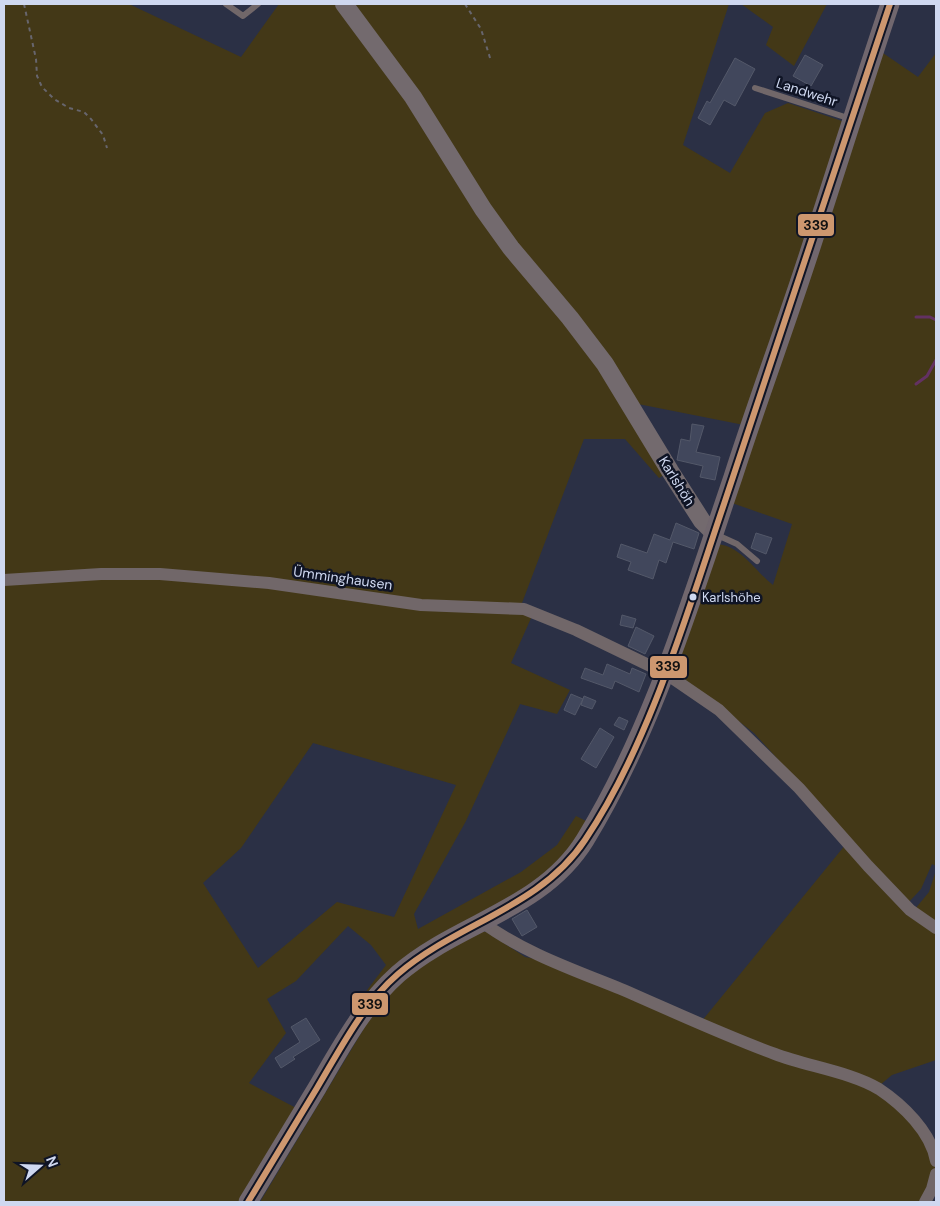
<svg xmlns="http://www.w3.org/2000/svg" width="940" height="1206" font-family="'DM Sans',sans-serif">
	<rect width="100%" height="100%" fill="#2b3045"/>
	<g fill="#433817" fill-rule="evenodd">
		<path d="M4,4H129L241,57L279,4H343L570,318L670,471L659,478L625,439H584L522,603L532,616L511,663L570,690L557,714L520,704L466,821L414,914L418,929L521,872L557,845L576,816L590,823L561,864L358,1010L355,1006L386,965L371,945L348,926L296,981L267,999L286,1033L249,1083L298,1109L242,1202H4ZM313,743L456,785L394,917L337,902L258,968L203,883L241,848Z"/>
		<polygon points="351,4 729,4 683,145 730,173 765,113 788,103 845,122 744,425 633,403 512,246"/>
		<polygon points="741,4 827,4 794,66 766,45 773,27"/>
		<path d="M880,51L918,77L936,53V866L932,864L921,889L908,903L754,733L680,676L676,665L718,544C742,547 755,571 773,585L792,524L732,503Z"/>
		<polygon points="846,844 915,909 929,892 936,870 936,1060 892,1075 880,1085 805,1061 701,1022"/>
		<polygon points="479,931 487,932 525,957 536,959 870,1087 915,1123 936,1167 935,1178 923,1202 260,1202 369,1020 394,987 417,966"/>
	</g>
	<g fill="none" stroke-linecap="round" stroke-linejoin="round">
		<g stroke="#633162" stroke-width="3">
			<polyline points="916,317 930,317 936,320"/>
			<polyline points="916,384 927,376 936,360"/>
		</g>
	</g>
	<g fill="#41475c" stroke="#535869">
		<polygon points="805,55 823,65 811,86 793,76"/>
		<polygon points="735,58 755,69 735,106 724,100 710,125 698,118 707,101 710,103"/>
		<polygon points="692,424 704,426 696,452 720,457 715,480 700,477 703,466 677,460 681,439 690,441"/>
		<polygon points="676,523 699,533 694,549 673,542 666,563 659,560 653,579 628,570 631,562 617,557 621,544 647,553 654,534 670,540"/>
		<polygon points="756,533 772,538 766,554 751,548"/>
		<polygon points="622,615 636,619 633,628 620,625"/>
		<polygon points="636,627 654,636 645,654 628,646"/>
		<polygon points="607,664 630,674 632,668 646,674 639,692 615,681 612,689 581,678 585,668 603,675"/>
		<polygon points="571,694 583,699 575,715 564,710"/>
		<polygon points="584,696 596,701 592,709 581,705"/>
		<polygon points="619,717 628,721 624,730 614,725"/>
		<polygon points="600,728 614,737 596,768 581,759"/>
		<polygon points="527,910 537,927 522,936 512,919"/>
		<polygon points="306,1018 320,1040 293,1057 295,1059 281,1068 275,1058 300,1042 291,1027"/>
	</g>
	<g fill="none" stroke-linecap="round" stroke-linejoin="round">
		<g stroke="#67656d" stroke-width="2" stroke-dasharray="4 4" stroke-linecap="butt">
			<polyline points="24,4 36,59 37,76 42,87 54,99 69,108 84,112 91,119 103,135 107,148"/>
			<polyline points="465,4 481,29 491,61"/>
		</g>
		<g stroke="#716769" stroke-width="6">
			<polyline points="226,4 243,16 258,4"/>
			<polyline points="755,88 851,119"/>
			<polyline points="715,534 737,544 757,561"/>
		</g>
		<g stroke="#716769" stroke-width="12">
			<polyline points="4,580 101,574 160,574 269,583 421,605 524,609 576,630 665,673 719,710 799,788 868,866 910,910 936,928"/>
			<path d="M482,922C522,952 574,970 621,989C672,1011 723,1035 775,1054C806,1066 851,1072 879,1089C903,1105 931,1132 936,1161"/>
			<polyline points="925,1202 932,1189 936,1174"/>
		</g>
		<polyline stroke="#736a6e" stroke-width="18" points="344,4 413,97 483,209 511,248 570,318 605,364 670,471 702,521 714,533"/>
		<path stroke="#71676e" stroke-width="19" d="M248,1202C271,1164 294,1126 317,1088C340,1049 364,1004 398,974C456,923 542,910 585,840C653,729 691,600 733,477C758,399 787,322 812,244C838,164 863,84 890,4"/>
		<g stroke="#0f1425" stroke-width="10">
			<path id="bus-1" d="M248,1202C271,1164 294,1126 317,1088C341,1048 363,1004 398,974C457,923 540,908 585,840C649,745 687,613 724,504C780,337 834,170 890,4"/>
		</g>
		<use href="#bus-1" stroke="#cd976f" stroke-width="6"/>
	</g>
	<circle fill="#cfd8f0" stroke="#0f1425" stroke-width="2" cx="693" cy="597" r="4.5"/>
	<g text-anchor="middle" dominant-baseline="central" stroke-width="5" stroke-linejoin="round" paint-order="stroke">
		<g font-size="13" fill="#cfd8f0" stroke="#0f1425" text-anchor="start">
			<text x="702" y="597">Karlshöhe</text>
		</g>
		<g font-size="14" fill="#cfd8f0" stroke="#0f1425">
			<text transform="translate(807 92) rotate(18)">Landwehr</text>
			<text transform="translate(677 481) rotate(58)">Karlshöh</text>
			<text transform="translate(343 578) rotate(8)">Ümminghausen</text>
		</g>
	</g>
	<g stroke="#0f1425" stroke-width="2">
		<rect x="797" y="213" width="38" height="24" rx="5" fill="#cd976f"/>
		<rect x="649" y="655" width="39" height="24" rx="5" fill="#cd976f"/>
		<rect x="351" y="992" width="38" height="24" rx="5" fill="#cd976f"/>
	</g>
	<g font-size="14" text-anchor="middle" font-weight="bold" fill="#111">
		<text x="816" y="230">339</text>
		<text x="668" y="671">339</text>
		<text x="370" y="1009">339</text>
	</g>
	<rect width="940" height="1206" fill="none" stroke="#cfd8f0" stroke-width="10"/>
	<g transform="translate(40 1166) rotate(70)" stroke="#0f1425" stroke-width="4" paint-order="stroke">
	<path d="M0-4L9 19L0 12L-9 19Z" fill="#cfd8f0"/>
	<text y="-8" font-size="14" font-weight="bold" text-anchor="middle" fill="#cfd8f0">N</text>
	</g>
</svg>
